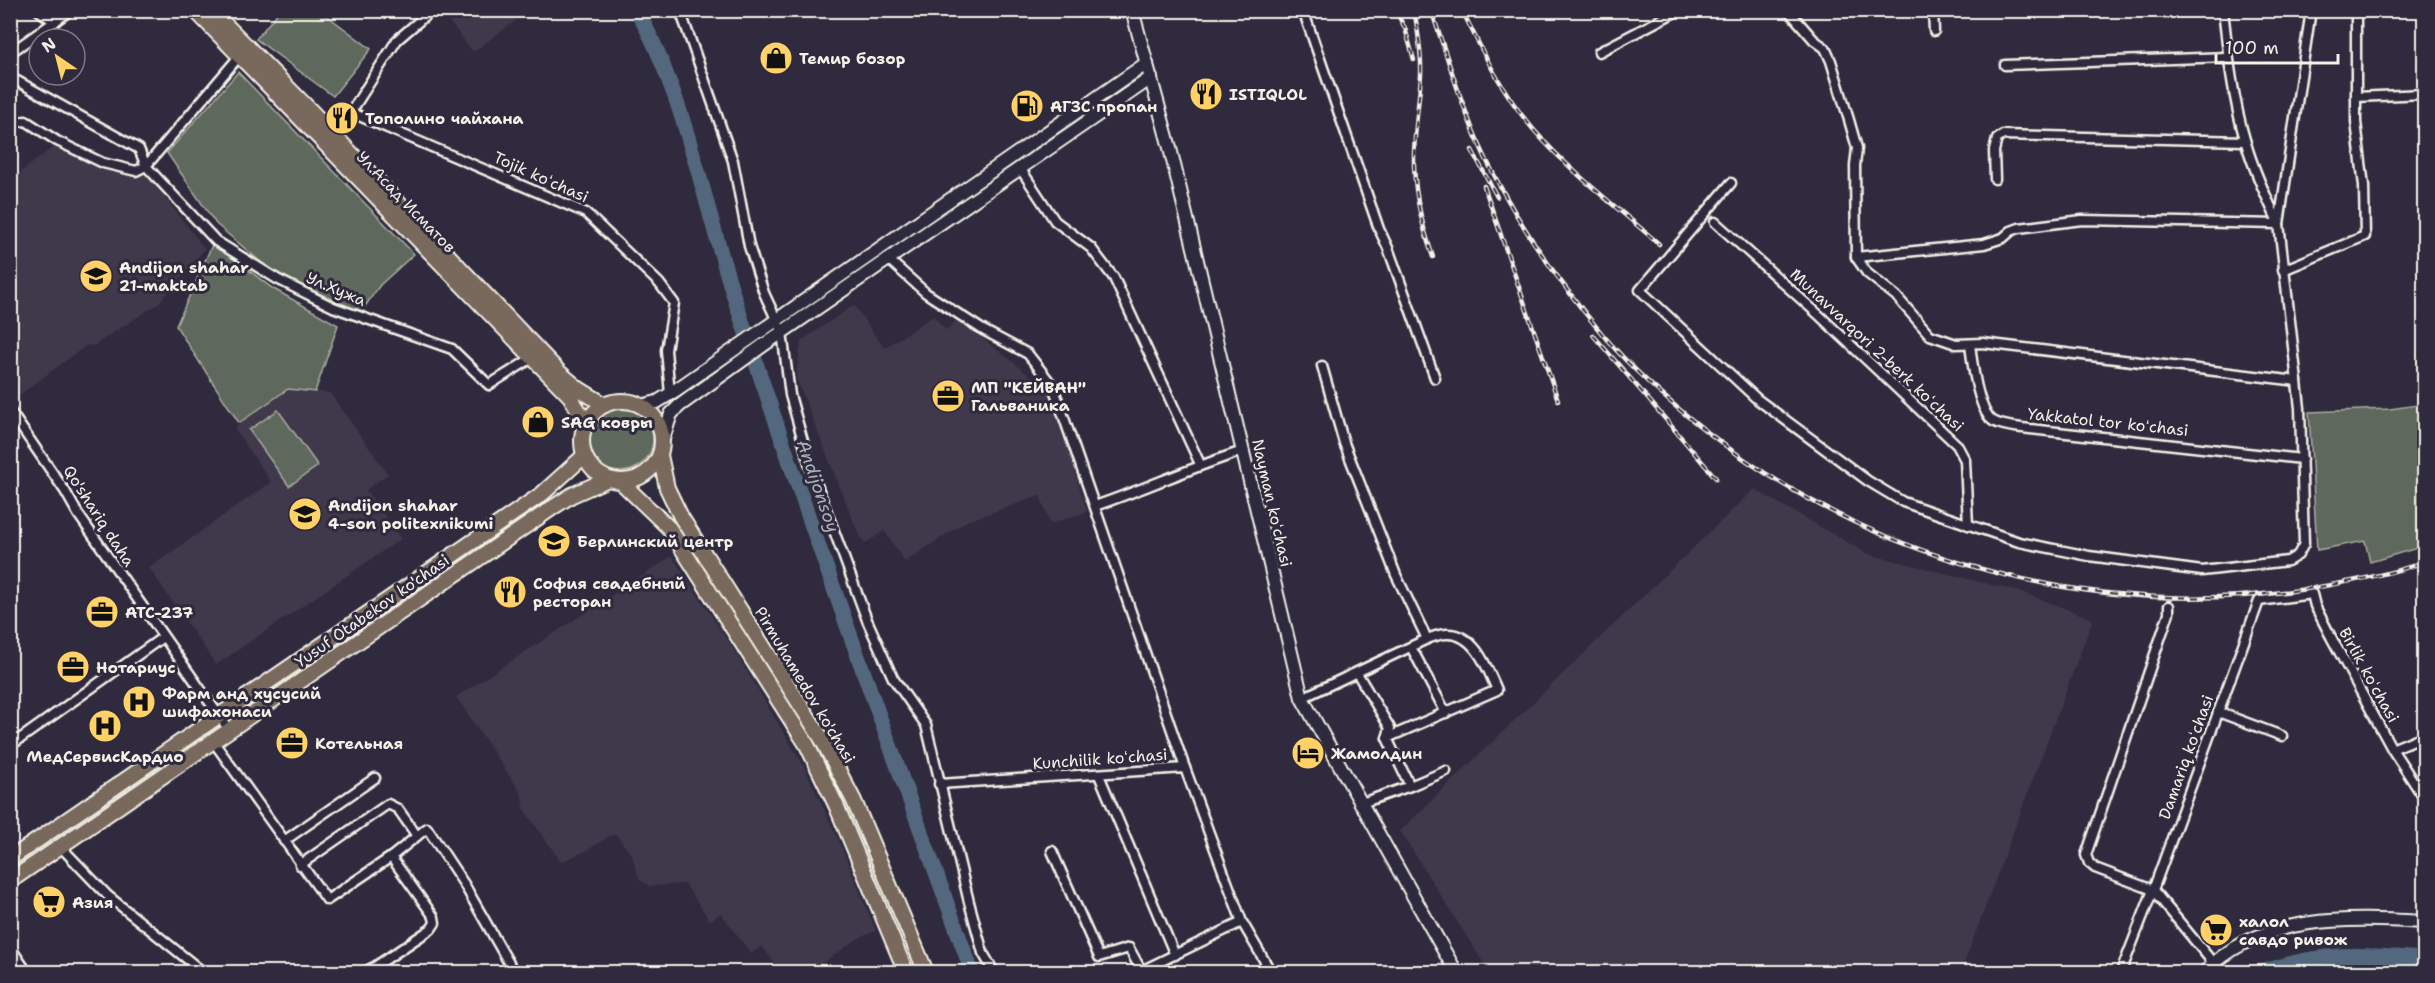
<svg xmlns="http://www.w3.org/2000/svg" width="2435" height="983" font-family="'Shantell Sans',sans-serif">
	<rect width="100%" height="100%" fill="#2f2a3d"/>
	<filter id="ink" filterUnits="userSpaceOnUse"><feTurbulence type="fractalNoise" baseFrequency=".0167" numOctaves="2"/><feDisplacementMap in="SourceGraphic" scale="12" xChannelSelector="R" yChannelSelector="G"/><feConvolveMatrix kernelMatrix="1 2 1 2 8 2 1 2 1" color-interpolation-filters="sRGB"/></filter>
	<g filter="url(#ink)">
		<g fill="#40374b">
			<polygon points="441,11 529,11 473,52"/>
			<polygon points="60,142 96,162 149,177 205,249 158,304 93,346 87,345 14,399 10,393 10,180"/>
			<polygon points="854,305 884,348 933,316 946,330 958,319 1051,392 1087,512 1050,524 1040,496 967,521 905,562 884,531 865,544 857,530 796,378 801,341"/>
			<polygon points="288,389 330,393 388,474 366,490 401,539 216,665 149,568 271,482 234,428"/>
			<polygon points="1754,489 1868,554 2025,593 2093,619 1961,972 1489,972 1400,831"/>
			<polygon points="672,556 734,650 804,766 838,839 876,931 859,938 810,972 781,972 762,946 751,954 721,913 710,921 685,884 649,886 640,880 631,854 616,835 612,835 586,851 561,862 525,811 521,793 456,697"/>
		</g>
		<g fill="#5f685b" stroke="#aaaca2" stroke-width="1.5">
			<polygon points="280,10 321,11 371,49 333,96 256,39"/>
			<polygon points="238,72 414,254 380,285 361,312 275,274 216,224 167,153"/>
			<polygon points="213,243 272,288 338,325 315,392 288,389 239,423 176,326"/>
			<polygon points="2424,404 2424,546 2370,562 2365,541 2317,550 2309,412 2390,409"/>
			<circle cx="620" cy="439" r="33"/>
			<polygon points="278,410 318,466 289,486 249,430"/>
		</g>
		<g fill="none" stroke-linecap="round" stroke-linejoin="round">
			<g stroke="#53687e" stroke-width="15">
				<path d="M636,10C653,37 663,65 674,94C700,167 715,242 740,315C813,536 893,754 972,972"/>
				<path d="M2262,972C2322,951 2362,954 2424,959"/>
			</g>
			<g stroke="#f4f1e8" stroke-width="13">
				<g id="street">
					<polyline points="38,10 55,22"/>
					<polyline points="680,10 733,161 749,246 764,293 782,332 790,395 810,466 867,620 893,678 926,725 969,902 983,953 994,972"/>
					<polyline points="1303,10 1379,229 1388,248 1435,378"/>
					<polyline points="1788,10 1814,40 1825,48 1831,61 1849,120 1857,148 1855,166 1856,257 1867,273 1896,296 1930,335 1956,344 1983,343 2297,381"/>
					<polyline points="1933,10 1934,31"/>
					<polyline points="1599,52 1679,10"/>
					<polyline points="10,53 71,10"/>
					<polyline points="2005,65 2228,57"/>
					<polyline points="10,77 139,149 146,166 216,241 277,279 333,307 452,349 489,385 532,358"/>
					<polyline points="2356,97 2424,94"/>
					<polyline points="350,112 586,213 659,283 674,303 666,350 670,394"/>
					<polyline points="10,123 26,121 57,141 103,163 136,171 146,166 242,53"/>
					<polyline points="333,140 397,40 432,10"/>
					<polyline points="1020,168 1055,221 1091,248 1114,278 1200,464"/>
					<polyline points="1995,179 1994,151 1997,139 2003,135 2245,141"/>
					<polyline points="1731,183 1640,290 1757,399 1868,481 1903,502 2019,542 2089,556 2202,571 2288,561 2298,555 2304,544 2300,408 2279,224 2311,10"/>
					<polyline points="1715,222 1820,316 1957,445 1965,460 1968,525"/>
					<path d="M1856,257L1984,244L2003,238L2011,231L2019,228L2082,220L2279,224C2266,197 2254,171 2246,143C2233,100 2228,54 2223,10"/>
					<polyline points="888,259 926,293 983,330 1028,354 1053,386 1185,768"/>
					<polyline points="2283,270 2365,236 2364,186 2356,122 2356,10"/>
					<path d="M1970,344C1972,362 1978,411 1993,421C2003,427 2018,427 2030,429L2302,459"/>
					<polyline points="1322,366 1344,443 1396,575 1427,639"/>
					<polyline points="10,411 65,491 78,514 229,730"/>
					<path d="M1095,506C1145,489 1192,467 1243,451"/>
					<polyline points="2169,606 2169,613 2086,855 2089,863 2095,868 2153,890 2214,964"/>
					<polyline points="1411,647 1446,713"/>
					<polyline points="1357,673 1390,728 1387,738 1410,786 1446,771"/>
					<path d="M1302,698L1427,639C1433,637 1440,634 1446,634C1475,632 1488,670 1497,690L1387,738"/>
					<polyline points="2218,712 2282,736"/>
					<polyline points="213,741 327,900 391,857 427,828 464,884 514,972"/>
					<polyline points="10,746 163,637"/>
					<polyline points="2392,749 2416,739 2424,739"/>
					<polyline points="1099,775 1175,955"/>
					<polyline points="939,784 1185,768 1242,922 1271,972"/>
					<polyline points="1359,804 1410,786"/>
					<polyline points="284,841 375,778"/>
					<polyline points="60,846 107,895 203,972"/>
					<polyline points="1052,851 1099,957 1129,948 1142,972"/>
					<polyline points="300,865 388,804 398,809 417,836"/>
					<polyline points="10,947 27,972"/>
					<polyline points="1141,971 1242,922"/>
					<polyline points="364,972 376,966 431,929 435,923 434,917 391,857"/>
					<polyline points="2121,972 2153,890 2259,601 2312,594 2315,606 2331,637 2392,749 2424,798"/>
				</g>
			</g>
			<g stroke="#f4f1e8" stroke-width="16">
				<g id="secondary">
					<polyline points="1132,10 1170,148 1302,698 1456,972"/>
					<polyline points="641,406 657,402 670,394 1147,63"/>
					<polyline points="662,442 671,414 679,406 765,344 1151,78"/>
					<path d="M2205,972C2261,913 2350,918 2424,922"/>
				</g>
			</g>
			<g stroke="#f4f1e8" stroke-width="18">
				<g id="primary">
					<polyline points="195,10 570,396 586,423"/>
					<polyline points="211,10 310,110 559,372 579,389 605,405"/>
					<circle cx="622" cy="441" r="40"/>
					<polyline points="660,455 667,488 681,517 822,739 854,801 926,972"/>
					<polyline points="621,482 669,528 807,745 836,805 906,972"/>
					<polyline points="10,859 542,494 584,456"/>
					<polyline points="10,881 552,508 572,495 608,479"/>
				</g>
			</g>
			<use href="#street" stroke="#2f2a3d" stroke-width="8"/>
			<use href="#secondary" stroke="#2f2a3d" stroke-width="12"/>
			<use href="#primary" stroke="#78695c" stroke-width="14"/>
			<g stroke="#f4f1e8" stroke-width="4.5">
				<g id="rail">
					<polyline points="1395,10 1405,28 1414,60"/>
					<path d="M1414,10C1418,31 1422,54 1421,75C1419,101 1415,127 1414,153C1413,189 1421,223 1433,257"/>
					<path d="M1431,10C1446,52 1458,96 1476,137C1507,209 1553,275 1603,335C1633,371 1669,402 1706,431C1877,565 2104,623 2319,587C2354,581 2391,574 2424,562"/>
					<path d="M1462,10C1482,51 1503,94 1533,129C1570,172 1617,207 1659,244"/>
					<polyline points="1559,10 1562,15"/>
					<polyline points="1472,150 1497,197"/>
					<polyline points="1484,186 1558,400"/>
					<polyline points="1593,335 1716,478"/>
				</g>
			</g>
			<use href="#rail" stroke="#2f2a3d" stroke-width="2" stroke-dasharray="7" stroke-linecap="butt"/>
		</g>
	</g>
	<defs>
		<g id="shop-disc" transform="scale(1.725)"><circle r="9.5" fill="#ffd166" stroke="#2f2a3d"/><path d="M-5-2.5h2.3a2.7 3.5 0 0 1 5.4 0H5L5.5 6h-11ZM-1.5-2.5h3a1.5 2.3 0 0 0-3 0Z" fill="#111"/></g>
		<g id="restaurant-disc" transform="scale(1.725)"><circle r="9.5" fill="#ffd166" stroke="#2f2a3d"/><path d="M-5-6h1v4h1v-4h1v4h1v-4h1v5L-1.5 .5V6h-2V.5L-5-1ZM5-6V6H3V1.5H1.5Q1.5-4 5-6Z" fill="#111"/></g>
		<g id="fuel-disc" transform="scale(1.725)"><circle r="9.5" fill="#ffd166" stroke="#2f2a3d"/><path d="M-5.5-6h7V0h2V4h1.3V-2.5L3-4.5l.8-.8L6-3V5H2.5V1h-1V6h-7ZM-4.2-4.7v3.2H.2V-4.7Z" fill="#111"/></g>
		<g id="school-disc" transform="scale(1.725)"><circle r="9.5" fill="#ffd166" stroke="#2f2a3d"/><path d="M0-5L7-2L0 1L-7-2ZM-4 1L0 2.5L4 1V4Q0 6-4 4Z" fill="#111"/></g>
		<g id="office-disc" transform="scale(1.725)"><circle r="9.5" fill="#ffd166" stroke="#2f2a3d"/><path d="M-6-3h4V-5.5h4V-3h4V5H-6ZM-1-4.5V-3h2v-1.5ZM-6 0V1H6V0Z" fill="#111"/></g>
		<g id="university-disc" transform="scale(1.725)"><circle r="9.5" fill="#ffd166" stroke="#2f2a3d"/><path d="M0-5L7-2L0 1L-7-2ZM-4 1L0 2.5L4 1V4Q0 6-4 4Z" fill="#111"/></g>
		<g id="hospital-disc" transform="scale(1.725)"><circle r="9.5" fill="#ffd166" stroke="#2f2a3d"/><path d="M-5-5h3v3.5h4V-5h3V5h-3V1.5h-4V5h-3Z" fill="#111"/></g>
		<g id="hotel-disc" transform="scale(1.725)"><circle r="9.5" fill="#ffd166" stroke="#2f2a3d"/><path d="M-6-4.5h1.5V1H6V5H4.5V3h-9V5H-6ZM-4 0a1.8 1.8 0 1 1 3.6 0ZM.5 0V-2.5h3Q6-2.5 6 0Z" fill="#111"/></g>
		<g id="supermarket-disc" transform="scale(1.725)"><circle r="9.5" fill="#ffd166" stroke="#2f2a3d"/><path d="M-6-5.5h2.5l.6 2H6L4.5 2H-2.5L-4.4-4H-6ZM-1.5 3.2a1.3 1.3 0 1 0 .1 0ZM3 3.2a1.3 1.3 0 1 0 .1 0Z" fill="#111"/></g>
	</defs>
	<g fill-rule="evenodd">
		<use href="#shop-disc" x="776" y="58"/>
		<use href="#restaurant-disc" x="1206" y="94"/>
		<use href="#fuel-disc" x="1027" y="106"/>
		<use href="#restaurant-disc" x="342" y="118"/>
		<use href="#school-disc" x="96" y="276"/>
		<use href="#office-disc" x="948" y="396"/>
		<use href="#shop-disc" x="538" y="422"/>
		<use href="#university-disc" x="305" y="514"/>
		<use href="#school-disc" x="554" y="541"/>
		<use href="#restaurant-disc" x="510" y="592"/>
		<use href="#office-disc" x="102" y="612"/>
		<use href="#office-disc" x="73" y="667"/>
		<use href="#hospital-disc" x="139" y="702"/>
		<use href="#hospital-disc" x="105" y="726"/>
		<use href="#office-disc" x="292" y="743"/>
		<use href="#hotel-disc" x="1308" y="753"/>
		<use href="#supermarket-disc" x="49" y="902"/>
		<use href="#supermarket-disc" x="2216" y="930"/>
	</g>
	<g text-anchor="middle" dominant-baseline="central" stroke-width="6" stroke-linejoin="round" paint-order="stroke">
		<g font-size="16" font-weight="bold" fill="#f4f1e8" stroke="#2f2a3d" text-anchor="start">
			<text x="799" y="58">Темир бозор</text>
			<text x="1229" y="94">ISTIQLOL</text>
			<text x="1050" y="106">АГЗС пропан</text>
			<text x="365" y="118">Тополино чайхана</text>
			<text x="119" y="267">Andijon shahar<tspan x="119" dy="18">21-maktab</tspan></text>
			<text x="971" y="387">МП "КЕЙВАН"<tspan x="971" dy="18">Гальваника</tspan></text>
			<text x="561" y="422">SAG ковры</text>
			<text x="328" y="505">Andijon shahar<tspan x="328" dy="18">4-son politexnikumi</tspan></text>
			<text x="577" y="541">Берлинский центр</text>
			<text x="533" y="583">София свадебный<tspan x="533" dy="18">ресторан</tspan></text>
			<text x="125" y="612">АТС-237</text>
			<text x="96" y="667">Нотариус</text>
			<text x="162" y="693">Фарм анд хусусий<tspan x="162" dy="18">шифахонаси</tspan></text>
			<text x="315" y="743">Котельная</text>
			<text x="1331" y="753">Жамолдин</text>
			<text x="105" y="756" text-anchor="middle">МедСервисКардио</text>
			<text x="72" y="902">Азия</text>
			<text x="2239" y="921">халол<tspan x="2239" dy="18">савдо ривож</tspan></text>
		</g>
		<g font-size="16" fill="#f4f1e8" stroke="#2f2a3d">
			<text transform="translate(541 177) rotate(24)">Tojik koʻchasi</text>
			<text transform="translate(406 202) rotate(46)">Ул.Асад Исматов</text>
			<text transform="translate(336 289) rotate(23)">Ул.Хужа</text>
			<text transform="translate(1877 350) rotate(43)">Munavvarqori 2-berk koʻchasi</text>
			<text transform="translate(2108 422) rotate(6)">Yakkatol tor koʻchasi</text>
			<text transform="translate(1272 503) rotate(77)">Nayman koʻchasi</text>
			<text transform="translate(99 516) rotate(57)">Qo'shariq daha</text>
			<text transform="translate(372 611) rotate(-35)">Yusuf Otabekov ko'chasi</text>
			<text transform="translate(2369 675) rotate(61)">Birlik koʻchasi</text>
			<text transform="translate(805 685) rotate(59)">Pirmuhamedov ko'chasi</text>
			<text transform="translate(2186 757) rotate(-70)">Damariq koʻchasi</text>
			<text transform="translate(1100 759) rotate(-4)">Kunchilik koʻchasi</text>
		</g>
		<g font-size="18" font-style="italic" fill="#acb3b8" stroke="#2f2a3d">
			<text transform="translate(818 486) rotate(71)">Andijonsoy</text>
		</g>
	</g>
	<rect width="2435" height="983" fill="none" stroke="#2f2a3d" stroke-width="36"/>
	<rect x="18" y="18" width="2399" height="947" fill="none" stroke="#f4f1e8" stroke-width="2" filter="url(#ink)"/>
	<g transform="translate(57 57) rotate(325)"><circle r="28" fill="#2f2a3d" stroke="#7e7a81" stroke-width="1.5"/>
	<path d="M0-4.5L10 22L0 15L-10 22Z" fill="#ffd166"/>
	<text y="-9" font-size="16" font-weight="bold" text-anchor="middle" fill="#f4f1e8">N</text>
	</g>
	<path d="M2216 54v9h122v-9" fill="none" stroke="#f4f1e8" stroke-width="3"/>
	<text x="2225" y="54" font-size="18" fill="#f4f1e8" stroke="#2f2a3d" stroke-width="4.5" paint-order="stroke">100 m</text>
</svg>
